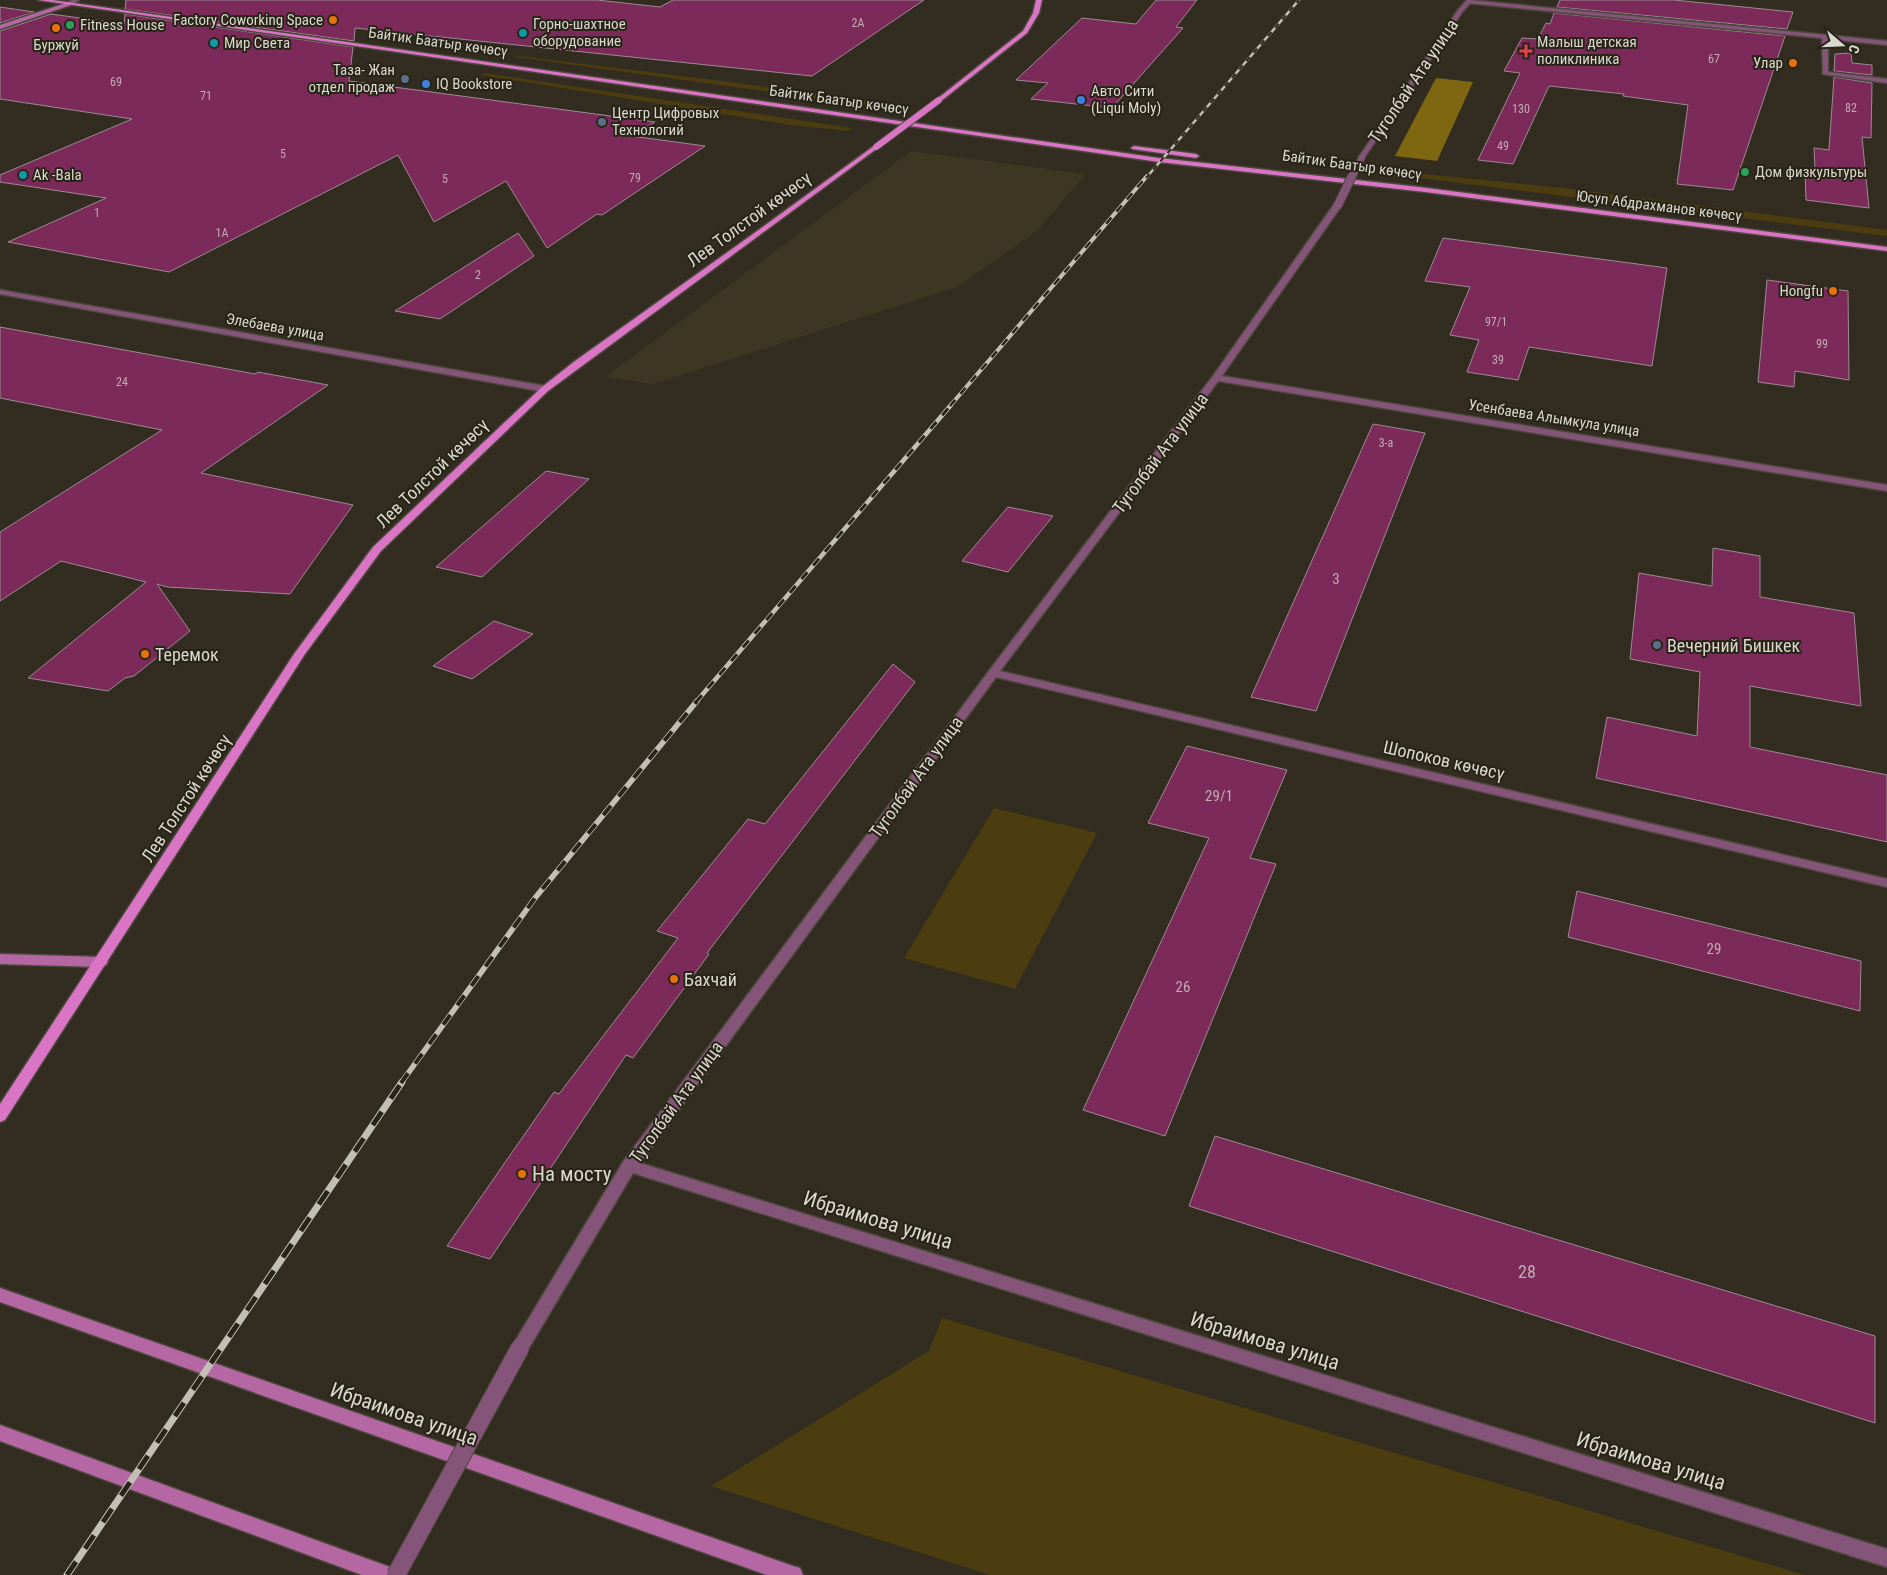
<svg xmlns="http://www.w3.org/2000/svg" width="1887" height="1575" font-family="'Roboto Condensed',sans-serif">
	<rect width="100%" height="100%" fill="#322d20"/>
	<polygon fill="#3d3623" points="911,151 1086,174 1037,231 957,287 653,384 605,377"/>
	<g fill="#4b3d0f">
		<polygon points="519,56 738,83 884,104 880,107 516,57"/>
		<polygon points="484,73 852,128 848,131 791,125 481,75"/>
		<polygon points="1414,173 1564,188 1887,230 1887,236 1412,177"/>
		<polygon points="994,808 1097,833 1015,989 904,958"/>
		<polygon points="942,1318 1805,1575 990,1575 711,1486 929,1351"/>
	</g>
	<polygon fill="#7f6610" points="1436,78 1473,82 1437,161 1395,156"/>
	<g fill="#7c2a5a" stroke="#9c8b93">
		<polygon points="126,0 597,0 660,7 673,0 924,0 812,76 355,28 354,41 125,9"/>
		<polygon points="1156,0 1197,0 1176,27 1183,28 1112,108 1031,99 1048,83 1016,80 1082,18 1136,24"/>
		<polygon points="1560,0 1674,0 1793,12 1787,29 1557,7"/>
		<polygon points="0,7 34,12 0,23"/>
		<polygon points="1554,13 1785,36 1733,190 1677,184 1688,105 1623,96 1624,94 1549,86 1513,164 1478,160 1520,73 1504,71 1522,38 1538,39 1546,23 1550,24"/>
		<polygon points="51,14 124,24 125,14 353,47 349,81 655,122 631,136 705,146 602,215 597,214 547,248 506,181 434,222 398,155 169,272 8,242 106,198 0,182 0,175 132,119 0,99 0,31"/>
		<polygon points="1851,53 1852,63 1872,65 1872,75 1834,71 1835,54"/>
		<polygon points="1834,77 1872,83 1871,138 1862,137 1869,208 1806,200 1805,169 1815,170 1814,148 1829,150"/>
		<polygon points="518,233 534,256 440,319 395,311"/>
		<polygon points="1443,238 1667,268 1652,366 1529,347 1518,380 1467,372 1479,340 1450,335 1470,287 1425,281"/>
		<polygon points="1767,280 1848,291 1849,380 1795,371 1794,387 1758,382"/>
		<polygon points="0,327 255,374 258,372 328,385 201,473 353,505 290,594 167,587 157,584 190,631 134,676 125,678 108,691 28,678 146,582 61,561 0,601 0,532 162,430 0,398"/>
		<polygon points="1373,424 1425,433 1316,711 1251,697"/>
		<polygon points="546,471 589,479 482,577 436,567"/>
		<polygon points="1008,507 1053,516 1008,572 962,561"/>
		<polygon points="1713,548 1760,556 1760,597 1854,613 1861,706 1750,686 1750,747 1887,775 1887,842 1596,778 1607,717 1697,736 1700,672 1630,659 1639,573 1712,586"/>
		<polygon points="494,621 533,634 472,679 433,666"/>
		<polygon points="893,664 915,682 707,953 709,954 633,1058 626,1055 490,1259 447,1246 554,1092 559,1094 678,938 657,931 748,819 765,824"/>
		<polygon points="1187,746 1287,770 1250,858 1276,864 1165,1136 1083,1110 1209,838 1148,823"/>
		<polygon points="1577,891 1861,961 1860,1011 1568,937"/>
		<polygon points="1215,1136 1875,1336 1875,1423 1189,1206"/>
	</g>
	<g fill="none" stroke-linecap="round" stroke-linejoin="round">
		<g stroke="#4d483c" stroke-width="3">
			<g id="minor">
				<polygon points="72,0 79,0 71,5 67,5 67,3"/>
				<polygon points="1469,0 1887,41 1887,45 1828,39 1828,72 1887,79 1887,83 1823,74 1822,38 1467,3"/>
				<polygon points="0,290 545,386 549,389 545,392 0,294"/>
				<polygon points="1216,375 1887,485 1887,491 1213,380 1212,378"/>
			</g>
		</g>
		<g stroke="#4d483c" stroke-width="3">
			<g id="tertiary">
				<polygon points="1467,0 1473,0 1463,11 1364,158 1360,158 1359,157 1458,10"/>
				<polygon points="1335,203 1342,205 1219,380 1000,671 1887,879 1887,887 996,677 640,1163 1887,1549 1887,1567 633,1173 526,1353 520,1356 514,1353 511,1348 623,1162 989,671 1213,376"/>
			</g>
		</g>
		<g stroke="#4d483c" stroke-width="3">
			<g id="secondary">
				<polygon points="69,2 71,5 0,29 0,25"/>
				<polygon points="0,954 101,957 106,959 108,962 106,965 101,967 0,964"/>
				<polygon points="0,1288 793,1566 800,1568 803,1575 767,1575 0,1302"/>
				<polygon points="0,1425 387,1566 394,1568 397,1575 362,1575 0,1441"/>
			</g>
		</g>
		<g stroke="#4d483c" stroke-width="3">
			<g id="primary">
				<polygon points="38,0 52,0 1159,158 1419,187 1887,247 1887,251 1425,192 1159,162"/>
				<polygon points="1036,0 1042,0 1039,13 1027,33 941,101 937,101 937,99 1023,31 1033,13"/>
				<polygon points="874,146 879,147 548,391 381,551 305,654 5,1120 0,1122 0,1104 294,654 373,547 542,387 575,361 753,234"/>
				<polygon points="1134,146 1196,154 1199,156 1196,158 1132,149 1131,148"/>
			</g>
		</g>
		<use href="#minor" fill="#855479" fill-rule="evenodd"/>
		<use href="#tertiary" fill="#855479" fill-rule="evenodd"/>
		<use href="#secondary" fill="#b567a4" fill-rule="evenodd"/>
		<use href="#primary" fill="#da75c5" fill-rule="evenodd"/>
		<g stroke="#c2c0b6" stroke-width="2.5">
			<polyline id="rail-far4" points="1146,178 1299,0"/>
		</g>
		<g stroke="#c2c0b6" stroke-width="4">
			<polyline id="rail-far3" points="950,406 1147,176"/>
		</g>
		<g stroke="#c2c0b6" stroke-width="4.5">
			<polyline id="rail-far2" points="696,702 951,405"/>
		</g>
		<g stroke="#c2c0b6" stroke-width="5.5">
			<polyline id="rail-far1" points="401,1083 535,898 697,701"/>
		</g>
		<g stroke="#c2c0b6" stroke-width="7">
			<polyline id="rail" points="67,1575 402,1082"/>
		</g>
		<use href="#rail-far4" stroke="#282417" stroke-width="2" stroke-dasharray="5.5" stroke-linecap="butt"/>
		<use href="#rail-far3" stroke="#282417" stroke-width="2.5" stroke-dasharray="8" stroke-linecap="butt"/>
		<use href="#rail-far2" stroke="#282417" stroke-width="3" stroke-dasharray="9" stroke-linecap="butt"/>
		<use href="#rail-far1" stroke="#282417" stroke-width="4" stroke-dasharray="12" stroke-linecap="butt"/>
		<use href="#rail" stroke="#282417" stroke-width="5" stroke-dasharray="16" stroke-linecap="butt"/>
		<g stroke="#4d483c" stroke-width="8" stroke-linecap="butt">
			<polyline id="tertiary-bridge-far2" points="1352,178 1362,157"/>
		</g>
		<g stroke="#4d483c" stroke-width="10" stroke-linecap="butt">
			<polyline id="tertiary-bridge-far1" points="1338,205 1352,176"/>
		</g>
		<g stroke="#4d483c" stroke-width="20" stroke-linecap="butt">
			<polyline id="tertiary-bridge" points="396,1575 520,1348"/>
		</g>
		<g stroke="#4d483c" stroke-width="8" stroke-linecap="butt">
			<polyline id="primary-bridge" points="876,147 939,100"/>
		</g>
		<use href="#tertiary-bridge-far2" stroke="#855479" stroke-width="6"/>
		<use href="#tertiary-bridge-far1" stroke="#855479" stroke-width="8"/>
		<use href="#tertiary-bridge" stroke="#855479" stroke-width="18"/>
		<use href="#primary-bridge" stroke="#da75c5" stroke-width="6"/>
	</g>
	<g fill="#e8710a" stroke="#282417" stroke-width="2">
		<circle cx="333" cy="20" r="5"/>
		<circle cx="56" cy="28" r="5"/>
		<circle cx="1793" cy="63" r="5"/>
		<circle cx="1833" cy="291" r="5"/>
		<circle cx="145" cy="654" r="5"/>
		<circle cx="674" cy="979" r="5"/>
		<circle cx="522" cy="1174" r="5"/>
	</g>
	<g fill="#2e9e5b" stroke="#282417" stroke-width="2">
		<circle cx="70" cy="25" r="5"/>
		<circle cx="1745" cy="172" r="5"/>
	</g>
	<g fill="#0f9aa8" stroke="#282417" stroke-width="2">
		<circle cx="523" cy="33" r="5"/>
		<circle cx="214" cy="43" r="5"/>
		<circle cx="23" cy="175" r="5"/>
	</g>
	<path fill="#e0444e" stroke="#282417" stroke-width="2" d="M1523.5 43.5h5v5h5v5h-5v5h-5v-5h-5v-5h5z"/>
	<g fill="#5c6f8a" stroke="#282417" stroke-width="2">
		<circle cx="405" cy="79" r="5"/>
		<circle cx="602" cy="122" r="5"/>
		<circle cx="1657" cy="645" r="5"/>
	</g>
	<g fill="#3f7fe0" stroke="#282417" stroke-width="2">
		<circle cx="426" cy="84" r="5"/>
		<circle cx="1081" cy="100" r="5"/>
	</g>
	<g text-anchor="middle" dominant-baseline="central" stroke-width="4" stroke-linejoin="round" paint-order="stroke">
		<g font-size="12" fill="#c2acb2">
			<text x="858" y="23">2А</text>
			<text x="1714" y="59">67</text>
			<text x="116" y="82">69</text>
			<text x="206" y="96">71</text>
			<text x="1851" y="108">82</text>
			<text x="1521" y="109">130</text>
			<text x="1503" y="146">49</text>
			<text x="283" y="154">5</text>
			<text x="635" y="178">79</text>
			<text x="445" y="179">5</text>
			<text x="97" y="213">1</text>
			<text x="222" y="233">1А</text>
			<text x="478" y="275">2</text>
			<text x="1496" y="322">97/1</text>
			<text x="1822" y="344">99</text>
			<text x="1498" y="360">39</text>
			<text x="122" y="382">24</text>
			<text x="1386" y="443">3-a</text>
		</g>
		<g font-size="15" fill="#dad8cf" stroke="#282417" text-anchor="start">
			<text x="323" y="20" text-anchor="end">Factory Coworking Space</text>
			<text x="533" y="24">Горно-шахтное<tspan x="533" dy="17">оборудование</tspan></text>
			<text x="80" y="25">Fitness House</text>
			<text x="1537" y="42">Малыш детская<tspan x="1537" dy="17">поликлиника</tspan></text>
			<text x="224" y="43">Мир Света</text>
			<text x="56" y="45" text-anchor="middle">Буржуй</text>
			<text x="1783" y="63" text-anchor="end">Улар</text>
			<text x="395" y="70" text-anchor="end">Таза- Жан<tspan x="395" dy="17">отдел продаж</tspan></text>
			<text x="436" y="84">IQ Bookstore</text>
			<text x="1091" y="91">Авто Сити<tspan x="1091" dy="17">(Liqui Moly)</tspan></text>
			<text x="612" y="113">Центр Цифровых<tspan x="612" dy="17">Технологий</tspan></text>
			<text x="1755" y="172">Дом физкультуры</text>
			<text x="33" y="175">Ak -Bala</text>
			<text x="1823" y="291" text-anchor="end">Hongfu</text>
		</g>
		<g font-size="15" fill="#dad8cf" stroke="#282417">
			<text transform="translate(438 42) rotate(8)">Байтик Баатыр көчөсү</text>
			<text transform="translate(839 100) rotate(8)">Байтик Баатыр көчөсү</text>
			<text transform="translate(1352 165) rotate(8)">Байтик Баатыр көчөсү</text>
			<text transform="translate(1659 206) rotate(7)">Юсуп Абдрахманов көчөсү</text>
			<text transform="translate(275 327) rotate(10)">Элебаева улица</text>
			<text transform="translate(1554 418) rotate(9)">Усенбаева Алымкула улица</text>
		</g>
		<g font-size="15" fill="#c2acb2">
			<text x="1336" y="579">3</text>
			<text x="1219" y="796">29/1</text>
			<text x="1714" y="949">29</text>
			<text x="1183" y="987">26</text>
		</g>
		<g font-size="18" fill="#dad8cf" stroke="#282417">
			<text transform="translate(1413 81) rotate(-56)">Туголбай Ата улица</text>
			<text transform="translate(749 219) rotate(-36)">Лев Толстой көчөсү</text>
			<text transform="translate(1160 453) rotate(-53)">Туголбай Ата улица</text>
			<text transform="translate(432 473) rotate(-44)">Лев Толстой көчөсү</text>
			<text transform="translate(1444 760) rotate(13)">Шопоков көчөсү</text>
			<text transform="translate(916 777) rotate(-54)">Туголбай Ата улица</text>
			<text transform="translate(186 798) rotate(-57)">Лев Толстой көчөсү</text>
			<text transform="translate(676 1102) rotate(-54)">Туголбай Ата улица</text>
		</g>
		<g font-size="18" fill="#dad8cf" stroke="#282417" text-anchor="start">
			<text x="1667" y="645">Вечерний Бишкек</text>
			<text x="155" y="654">Теремок</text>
			<text x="684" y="979">Бахчай</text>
		</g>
		<g font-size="18" fill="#c2acb2">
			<text x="1527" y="1271">28</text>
		</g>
		<g font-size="21" fill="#dad8cf" stroke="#282417" text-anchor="start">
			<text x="532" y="1174">На мосту</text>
		</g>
		<g font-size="21" fill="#dad8cf" stroke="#282417">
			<text transform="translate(878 1220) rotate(17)">Ибраимова улица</text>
			<text transform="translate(1265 1341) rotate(17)">Ибраимова улица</text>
			<text transform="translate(404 1414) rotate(19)">Ибраимова улица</text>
			<text transform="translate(1651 1461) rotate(17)">Ибраимова улица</text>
		</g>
	</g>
	<g transform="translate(1842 45) rotate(109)" stroke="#282417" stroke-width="4" paint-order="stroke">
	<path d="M0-4L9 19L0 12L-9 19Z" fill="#dad8cf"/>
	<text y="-8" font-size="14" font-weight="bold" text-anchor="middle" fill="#dad8cf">С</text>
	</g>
</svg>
